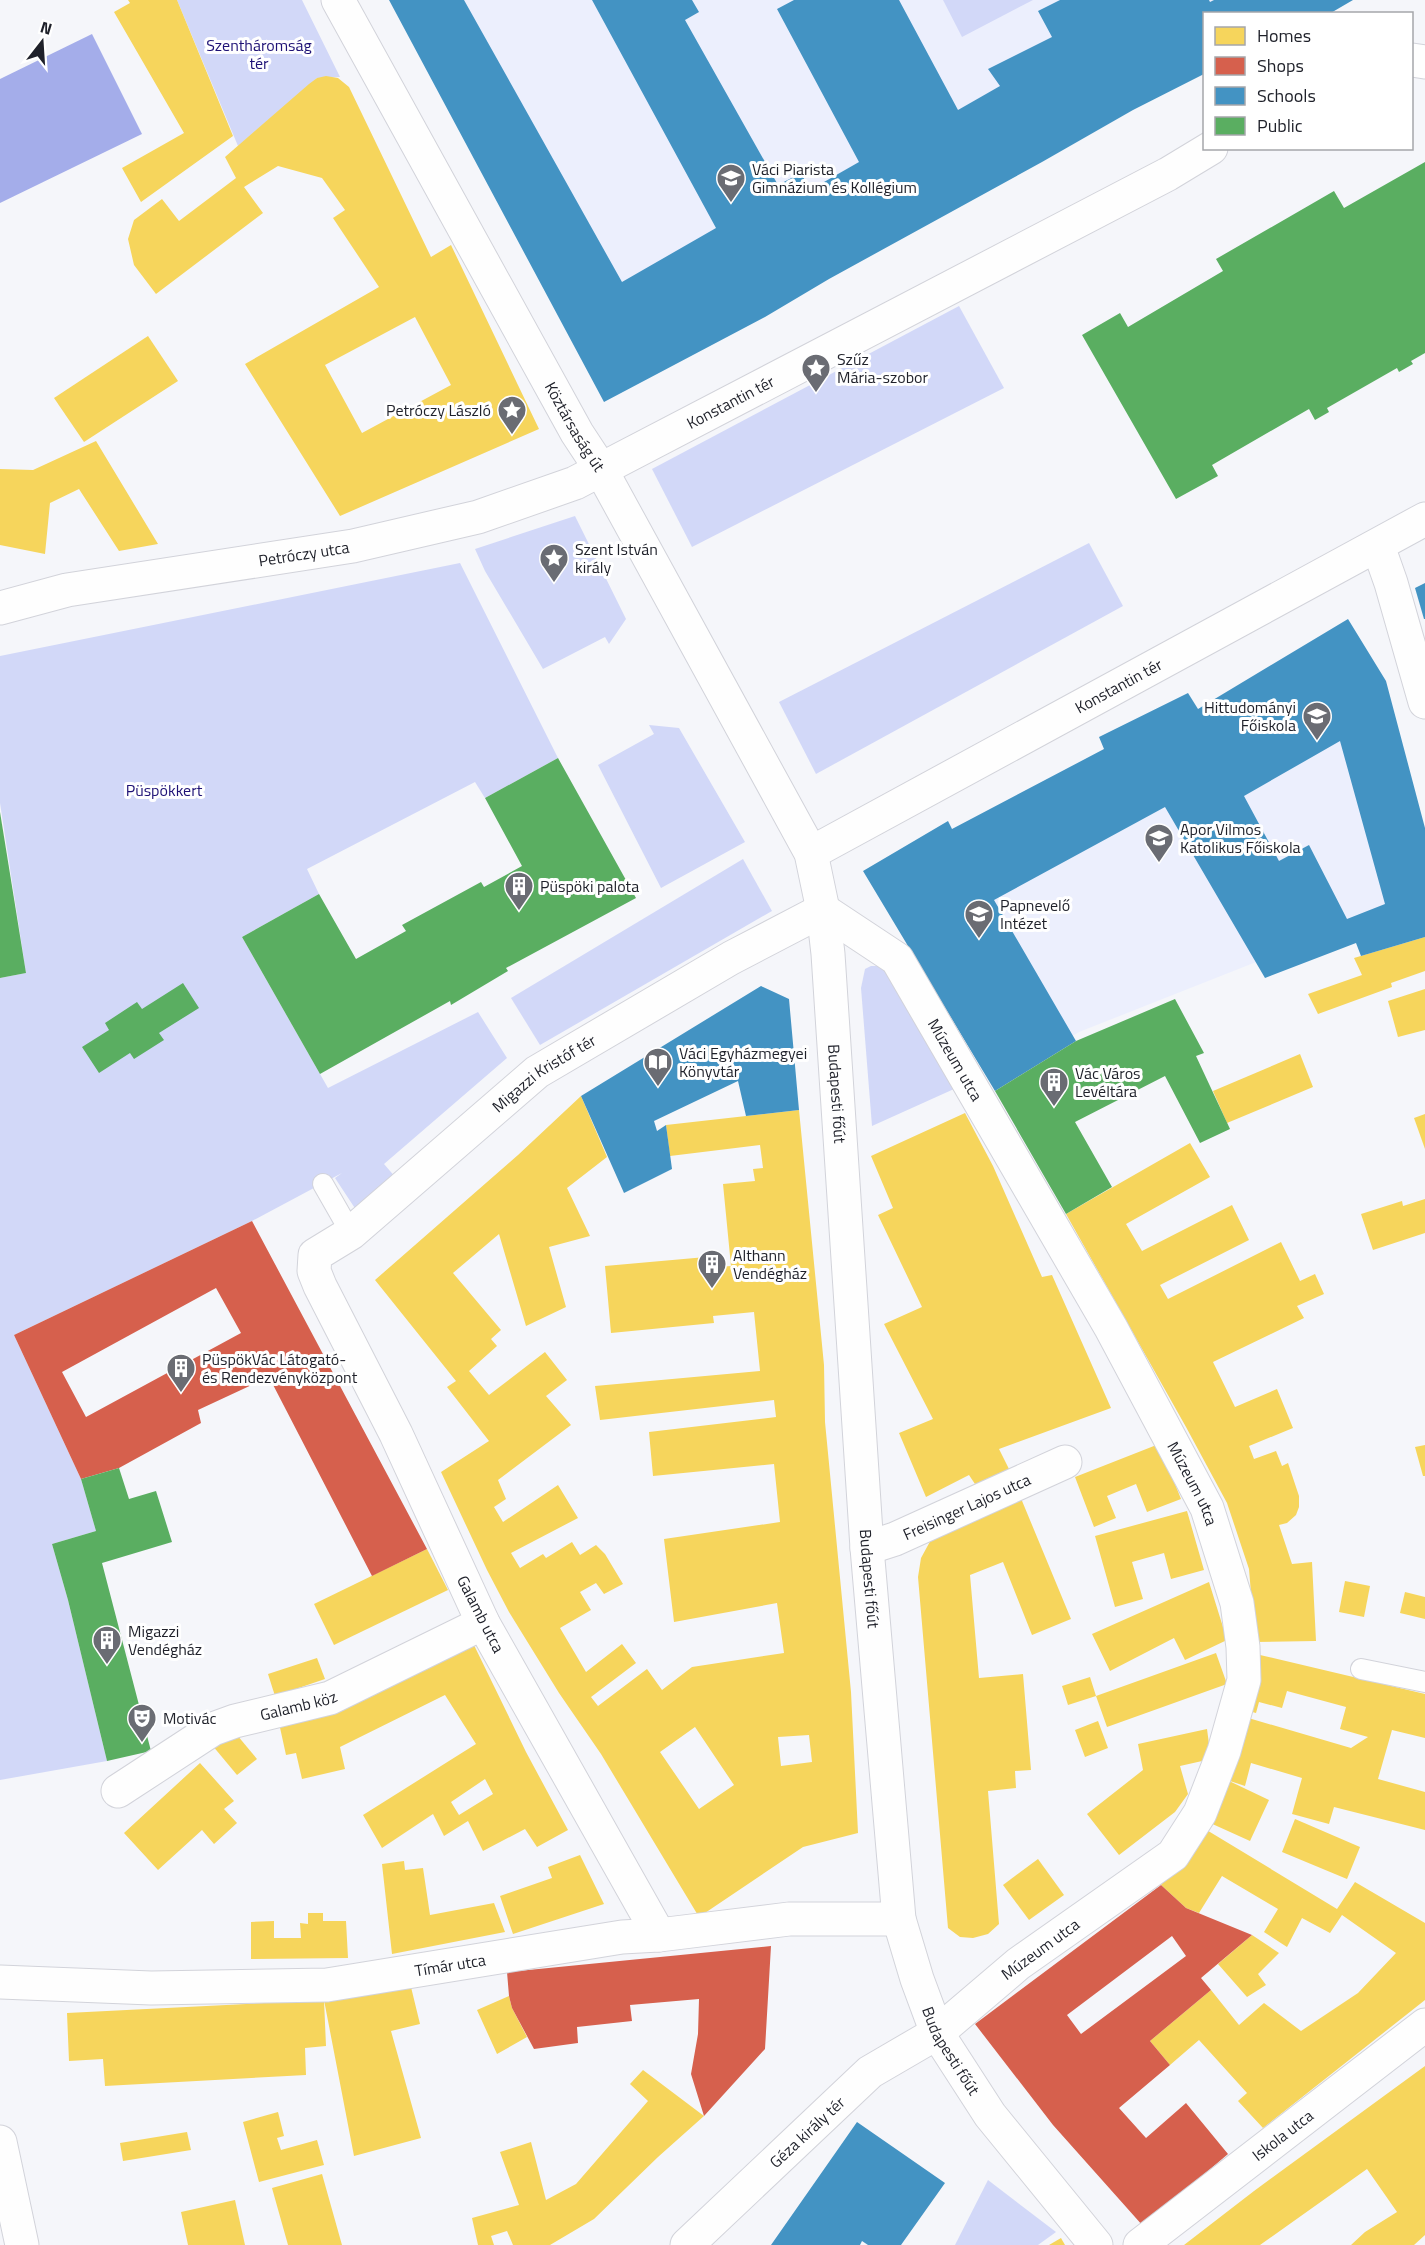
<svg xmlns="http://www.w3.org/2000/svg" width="1425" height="2245" font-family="'Titillium Web',sans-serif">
	<rect width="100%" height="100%" fill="#f5f6fa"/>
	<g fill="#eceffd">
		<polygon points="391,0 1308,0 1204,14 1204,70 605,396"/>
		<polygon points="1345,627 1425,928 1274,955 1079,1032 996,1082 872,875 1190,714"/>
	</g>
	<g fill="#d2d8f8">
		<polygon points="177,0 302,0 340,77 317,78 238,146"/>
		<polygon points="943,0 1033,0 962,37"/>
		<polygon points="959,306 1004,388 692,547 652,469"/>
		<polygon points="575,516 626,619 609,644 605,637 543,669 485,571 475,549"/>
		<polygon points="1089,543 1123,606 816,774 779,702"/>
		<polygon points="460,563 558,758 485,798 475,782 307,869 319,894 242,937 328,1088 478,1012 507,1058 384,1164 403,1186 364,1222 335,1178 342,1173 252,1221 14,1335 81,1479 96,1531 52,1544 68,1600 107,1761 0,1780 0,978 26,973 0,803 0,656"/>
		<polygon points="649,725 679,728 745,842 661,888 598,765 654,734"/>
		<polygon points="743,859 772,911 540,1045 511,998"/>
		<polygon points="871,966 879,966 886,972 954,1089 872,1126 861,988 865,969"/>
		<polygon points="988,2180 1056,2232 1038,2245 955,2245"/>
	</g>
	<polygon fill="#a4adea" points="92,34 142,134 0,203 0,79"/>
	<g fill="#f6d55c" fill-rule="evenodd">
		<polygon points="128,0 177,0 233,136 141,202 122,168 184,133 114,12 130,3"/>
		<path d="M326,76L338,78L349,87L431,257L451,245L539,429L340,516L245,364L379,287L333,218L345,210L322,178L278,166L244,187L263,213L156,294L134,265L128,239L134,220L162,199L179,221L236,178L225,157L309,84L317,78ZM415,317L451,385L362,433L325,365Z"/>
		<polygon points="148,336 178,381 84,442 54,398"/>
		<polygon points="96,441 158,544 119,551 79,489 50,503 45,554 0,545 0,469 33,470"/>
		<polygon points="1425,937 1425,971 1391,983 1392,987 1318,1014 1308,994 1362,975 1354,958"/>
		<polygon points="1425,989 1425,1030 1398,1037 1388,1001"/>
		<polygon points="1300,1054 1313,1087 1227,1123 1213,1091"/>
		<path d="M581,1096L607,1157L567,1188L590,1236L549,1247L566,1307L526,1326L499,1234L453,1273L501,1330L491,1339L497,1346L469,1371L489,1395L545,1352L567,1380L546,1396L571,1425L498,1480L506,1499L494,1507L503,1522L558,1485L578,1518L511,1553L520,1568L543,1554L546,1558L572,1542L580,1555L596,1545L605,1554L623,1584L604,1594L596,1583L580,1592L591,1610L560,1628L586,1672L622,1644L636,1663L591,1697L598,1706L647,1669L662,1690L692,1667L784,1653L777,1603L674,1622L664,1539L780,1522L774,1464L653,1476L649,1432L776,1417L774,1400L600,1420L595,1386L760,1371L754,1312L713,1316L714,1323L611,1333L605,1266L706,1257L707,1268L731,1266L723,1184L755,1181L753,1169L763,1168L760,1145L670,1156L666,1125L799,1110L824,1365L825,1422L851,1692L858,1833L803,1847L699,1917L601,1754L559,1693L509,1612L487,1570L441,1472L489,1441L447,1387L456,1381L375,1280L518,1155ZM695,1727L734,1785L699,1809L660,1752ZM809,1735L812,1762L781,1766L778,1737Z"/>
		<polygon points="965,1113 993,1166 1042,1277 1052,1275 1111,1408 999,1449 1010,1471 975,1484 969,1475 926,1497 899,1433 933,1419 884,1324 922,1307 878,1215 893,1208 871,1156"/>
		<polygon points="1425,1114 1425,1149 1414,1118"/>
		<polygon points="1190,1143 1210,1177 1126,1224 1142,1251 1232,1205 1249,1240 1160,1285 1168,1299 1281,1242 1300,1281 1315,1274 1324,1294 1297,1306 1304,1318 1213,1362 1235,1407 1277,1389 1293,1428 1249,1446 1254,1459 1276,1451 1282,1466 1288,1463 1299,1496 1299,1507 1296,1515 1287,1523 1279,1525 1292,1564 1312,1562 1316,1641 1255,1642 1249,1569 1227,1503 1186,1427 1066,1214"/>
		<polygon points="1425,1199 1425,1233 1373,1250 1361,1214 1402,1201 1403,1206"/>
		<polygon points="1159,1444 1181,1499 1147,1512 1136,1484 1107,1496 1116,1518 1094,1527 1075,1477"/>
		<polygon points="1425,1445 1425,1476 1423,1476 1415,1447"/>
		<polygon points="1020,1496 1071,1619 1032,1635 1003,1562 970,1575 979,1678 1023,1674 1031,1770 1015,1771 1016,1788 988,1791 999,1924 988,1934 973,1938 960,1937 948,1928 918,1577 921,1558 933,1536"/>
		<polygon points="1187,1511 1204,1570 1171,1579 1164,1553 1132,1562 1143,1599 1115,1607 1095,1536"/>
		<polygon points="427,1549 448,1590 334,1645 314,1604"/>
		<polygon points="1345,1581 1370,1586 1364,1617 1339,1612"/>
		<polygon points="1209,1582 1227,1640 1185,1660 1174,1638 1110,1671 1092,1634"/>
		<polygon points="1405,1592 1425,1597 1425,1619 1400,1613"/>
		<path d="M472,1641L526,1752L568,1830L537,1847L525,1829L483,1851L468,1821L444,1836L433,1814L382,1848L363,1815L476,1744L445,1695L340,1747L345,1769L302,1779L296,1753L286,1755L279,1723ZM485,1779L493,1794L459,1815L451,1802Z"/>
		<polygon points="1216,1653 1227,1684 1107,1727 1096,1696 1068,1705 1062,1686 1090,1677 1096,1696"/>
		<polygon points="1260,1655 1425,1694 1425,1738 1392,1730 1378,1779 1425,1792 1425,1830 1334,1807 1329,1824 1292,1814 1302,1778 1251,1763 1245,1786 1227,1780 1269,1800 1250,1841 1208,1822 1245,1717 1351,1748 1368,1737 1340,1729 1346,1707 1287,1691 1282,1708 1259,1702 1256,1713 1245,1710"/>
		<polygon points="317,1658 325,1679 275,1696 268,1674"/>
		<polygon points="1098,1721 1108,1748 1085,1757 1075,1730"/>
		<polygon points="232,1729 257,1759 237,1775 212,1745"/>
		<polygon points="1207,1729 1211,1759 1180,1766 1188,1794 1175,1812 1119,1855 1087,1814 1143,1770 1138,1744"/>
		<polygon points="200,1763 234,1801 224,1809 237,1823 214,1844 202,1830 158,1870 124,1833"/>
		<polygon points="1295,1819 1360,1847 1347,1879 1282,1852"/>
		<polygon points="1200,1826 1337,1909 1355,1882 1425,1923 1425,2000 1263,2128 1238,2101 1247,2093 1199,2040 1170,2065 1150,2041 1211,1990 1239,2025 1264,2003 1301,2031 1358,1993 1396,1953 1342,1915 1330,1933 1302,1918 1287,1947 1264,1932 1278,1909 1222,1876 1199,1913 1186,1908 1161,1885"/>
		<polygon points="580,1855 604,1904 513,1934 500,1896 552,1878 548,1867"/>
		<polygon points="1038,1859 1064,1895 1029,1920 1003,1885"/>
		<polygon points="404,1861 405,1870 423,1868 430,1915 494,1903 505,1932 392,1954 382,1864"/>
		<polygon points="308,1913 323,1913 323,1921 346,1921 348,1958 251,1959 251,1922 274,1921 274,1938 301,1938 300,1923 308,1924"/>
		<polygon points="1252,1935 1279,1953 1258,1974 1266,1985 1247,1997 1218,1964"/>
		<polygon points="411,1987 420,2024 391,2031 421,2138 354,2156 324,2000 326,2046 305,2048 306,2075 105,2086 103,2059 69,2061 67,2013 324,2000"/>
		<polygon points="509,1996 512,2008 527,2037 497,2054 477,2010"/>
		<polygon points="1425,2066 1425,2235 1414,2245 1351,2245 1365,2232 1397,2212 1367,2169 1260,2245 1184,2245 1254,2191"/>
		<polygon points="643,2070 704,2116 658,2157 594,2219 550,2245 513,2245 507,2231 491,2236 494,2245 478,2245 472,2218 519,2205 500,2152 531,2142 546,2200 576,2184 648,2101 630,2084"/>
		<polygon points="278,2112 284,2136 277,2138 281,2150 317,2140 324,2165 259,2182 243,2122"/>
		<polygon points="187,2132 191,2150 123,2161 120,2143"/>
		<polygon points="322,2174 342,2245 288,2245 272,2188"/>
		<polygon points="235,2200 245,2245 188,2245 181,2212"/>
		<polygon points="1061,2238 1065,2245 1049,2245"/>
	</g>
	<g fill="#d6604d" fill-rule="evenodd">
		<path d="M252,1221L427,1549L372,1576L269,1377L198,1410L201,1423L119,1468L81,1479L14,1335ZM216,1288L241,1333L86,1417L62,1372Z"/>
		<path d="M1161,1885L1186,1908L1252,1935L1201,1978L1211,1990L1150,2041L1170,2065L1119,2108L1146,2138L1186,2103L1228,2154L1143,2226L1053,2125L975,2024ZM1172,1936L1186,1956L1081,2034L1067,2015Z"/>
		<polygon points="771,1946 765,2049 704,2116 691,2074 698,2034 699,1999 630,2005 632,2021 577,2027 578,2043 534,2049 512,2008 509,1996 507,1972"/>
	</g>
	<g fill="#4393c3" fill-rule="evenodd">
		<polygon points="389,0 464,0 622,282 716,228 592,0 692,0 699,12 685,20 778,185 801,173 810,190 859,162 777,9 794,0 899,0 958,110 1000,86 988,69 1052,37 1038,11 1060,0 1209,0 1210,2 1214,0 1353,0 1329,14 1204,14 1204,74 1133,110 1042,162 829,279 765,317 604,402"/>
		<polygon points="1425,583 1425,619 1424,619 1415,588"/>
		<path d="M1348,619L1386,681L1425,828V937L1361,956L1356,943L1265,978L1165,807L994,900L1076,1041L995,1091L863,871L948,821L952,829L1104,749L1099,737L1188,693L1198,709ZM1340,741L1385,904L1347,919L1309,845L1279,861L1244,796Z"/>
		<polygon points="761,986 789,999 799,1110 746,1116 738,1081 654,1121 657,1131 666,1125 672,1169 624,1193 581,1096"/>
		<polygon points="857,2122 945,2183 901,2245 868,2245 862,2241 860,2245 771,2245"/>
	</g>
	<g fill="#5aae61">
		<polygon points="1425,162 1425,353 1411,361 1413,364 1399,372 1397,368 1327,408 1329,412 1315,420 1309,409 1212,465 1218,476 1176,499 1082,335 1120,313 1128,327 1223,271 1216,259 1334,191 1344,208"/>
		<polygon points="558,758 636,898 506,968 508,971 451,1005 450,1001 320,1074 242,937 319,894 356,959 406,931 402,925 481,882 484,887 522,866 485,798"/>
		<polygon points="0,812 26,973 0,978"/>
		<polygon points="183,983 199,1008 159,1033 164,1040 134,1059 130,1053 99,1073 82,1047 109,1030 105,1023 137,1002 142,1009"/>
		<polygon points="1175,999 1204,1053 1196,1056 1230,1129 1200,1143 1165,1076 1075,1122 1112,1187 1066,1214 995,1091 1076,1041"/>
		<polygon points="119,1468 129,1499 156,1491 172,1542 102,1563 151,1751 107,1761 68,1600 52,1544 96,1531 81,1479"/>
	</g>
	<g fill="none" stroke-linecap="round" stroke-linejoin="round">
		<g stroke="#d2d3da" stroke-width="22">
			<g id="service">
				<polyline points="323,1184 351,1233"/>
				<polyline points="1361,1669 1425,1682"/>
			</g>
		</g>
		<g stroke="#d2d3da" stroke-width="35">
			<g id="minor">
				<path id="s1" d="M338,0L577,433L600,468L811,853L823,910L828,954L867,1548L899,1919L917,1979L937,2033L990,2115L1096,2245"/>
				<polyline points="1412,60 1425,62"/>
				<polyline points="1378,546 1391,583 1425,702"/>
				<path id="s2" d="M0,608L67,590L353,546L478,517L575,483L1168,174L1211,148"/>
				<path id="s3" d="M811,853L1425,519"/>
				<path id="s4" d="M867,1548L895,1539L1065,1462"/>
				<path id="s5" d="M118,1791L213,1729L235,1721L330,1698L483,1623"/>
				<path id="s6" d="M659,1935L483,1623L396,1434L320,1286L314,1271L315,1255L351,1233L537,1072L731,958L823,910L897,959L1111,1328L1207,1508L1237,1603L1243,1647L1244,1680L1224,1751L1200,1813L1173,1855L1018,1964L937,2033L870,2072L687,2245"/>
				<path id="s7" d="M0,1982L151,1988L327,1985L622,1937L659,1935L789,1919H899"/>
				<polyline points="0,2142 22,2245"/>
				<path id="s8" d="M1140,2245L1425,2025"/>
			</g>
		</g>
		<use href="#service" stroke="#fefefe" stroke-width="20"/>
		<use href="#minor" stroke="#fefefe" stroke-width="33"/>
	</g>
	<defs>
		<g id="school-pin" transform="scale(1.5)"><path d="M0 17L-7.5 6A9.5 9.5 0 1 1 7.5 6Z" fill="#6a6c73" stroke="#fff"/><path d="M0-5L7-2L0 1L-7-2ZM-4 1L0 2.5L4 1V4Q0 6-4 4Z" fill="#fff"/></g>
		<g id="sight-pin" transform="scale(1.5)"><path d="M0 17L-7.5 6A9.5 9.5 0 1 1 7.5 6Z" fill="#6a6c73" stroke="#fff"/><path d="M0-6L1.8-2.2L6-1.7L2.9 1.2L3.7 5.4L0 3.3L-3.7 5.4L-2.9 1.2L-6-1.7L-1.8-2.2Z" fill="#fff"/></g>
		<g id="university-pin" transform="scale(1.5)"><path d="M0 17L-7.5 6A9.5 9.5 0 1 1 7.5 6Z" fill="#6a6c73" stroke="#fff"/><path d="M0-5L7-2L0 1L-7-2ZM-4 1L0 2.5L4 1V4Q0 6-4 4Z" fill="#fff"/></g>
		<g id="building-pin" transform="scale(1.5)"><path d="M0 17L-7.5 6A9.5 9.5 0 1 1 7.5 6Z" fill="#6a6c73" stroke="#fff"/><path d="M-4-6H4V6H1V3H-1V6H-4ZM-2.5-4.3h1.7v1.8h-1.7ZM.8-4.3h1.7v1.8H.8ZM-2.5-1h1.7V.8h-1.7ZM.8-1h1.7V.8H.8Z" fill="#fff"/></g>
		<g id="library-pin" transform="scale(1.5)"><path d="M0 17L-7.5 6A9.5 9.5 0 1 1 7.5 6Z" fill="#6a6c73" stroke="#fff"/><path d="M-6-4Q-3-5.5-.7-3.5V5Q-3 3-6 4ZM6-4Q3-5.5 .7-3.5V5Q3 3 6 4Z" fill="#fff"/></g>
		<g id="theatre-pin" transform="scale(1.5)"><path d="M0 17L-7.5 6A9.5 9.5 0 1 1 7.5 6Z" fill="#6a6c73" stroke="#fff"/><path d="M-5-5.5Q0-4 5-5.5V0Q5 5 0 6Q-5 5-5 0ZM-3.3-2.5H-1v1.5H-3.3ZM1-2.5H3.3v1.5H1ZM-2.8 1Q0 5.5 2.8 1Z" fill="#fff"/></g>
	</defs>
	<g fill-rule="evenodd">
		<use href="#school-pin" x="731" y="178"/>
		<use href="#sight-pin" x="816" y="368"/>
		<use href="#sight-pin" x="512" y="410"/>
		<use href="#sight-pin" x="554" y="558"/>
		<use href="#school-pin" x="1317" y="716"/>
		<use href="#university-pin" x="1159" y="838"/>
		<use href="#building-pin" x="519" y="886"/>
		<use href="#school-pin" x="979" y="914"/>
		<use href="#library-pin" x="658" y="1062"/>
		<use href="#building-pin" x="1054" y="1082"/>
		<use href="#building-pin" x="712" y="1264"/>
		<use href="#building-pin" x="181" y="1368"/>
		<use href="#building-pin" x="107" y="1640"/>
		<use href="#theatre-pin" x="142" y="1718"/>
	</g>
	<g text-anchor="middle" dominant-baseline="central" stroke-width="6" stroke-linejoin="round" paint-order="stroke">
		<g font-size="16" fill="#1e1175" stroke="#fff">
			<text x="259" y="45">Szentháromság<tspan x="259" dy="18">tér</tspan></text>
			<text x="164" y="790">Püspökkert</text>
		</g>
		<g font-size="16" fill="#1f212a" stroke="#fff" text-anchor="start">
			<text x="752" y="169">Váci Piarista<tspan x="752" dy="18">Gimnázium és Kollégium</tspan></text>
			<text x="837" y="359">Szűz<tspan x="837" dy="18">Mária-szobor</tspan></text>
			<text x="491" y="410" text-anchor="end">Petróczy László</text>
			<text x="575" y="549">Szent István<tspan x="575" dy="18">király</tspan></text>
			<text x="1296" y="707" text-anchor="end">Hittudományi<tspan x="1296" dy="18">Főiskola</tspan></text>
			<text x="1180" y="829">Apor Vilmos<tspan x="1180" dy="18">Katolikus Főiskola</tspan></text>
			<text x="540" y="886">Püspöki palota</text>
			<text x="1000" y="905">Papnevelő<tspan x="1000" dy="18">Intézet</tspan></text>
			<text x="679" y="1053">Váci Egyházmegyei<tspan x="679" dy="18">Könyvtár</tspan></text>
			<text x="1075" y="1073">Vác Város<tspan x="1075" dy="18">Levéltára</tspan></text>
			<text x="733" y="1255">Althann<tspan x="733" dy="18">Vendégház</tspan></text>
			<text x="202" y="1359">PüspökVác Látogató-<tspan x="202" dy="18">és Rendezvényközpont</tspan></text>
			<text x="128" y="1631">Migazzi<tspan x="128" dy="18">Vendégház</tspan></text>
			<text x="163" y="1718">Motivác</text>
		</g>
		<g font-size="16" fill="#1f212a" stroke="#fff">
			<text stroke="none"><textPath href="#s2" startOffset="765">Konstantin tér</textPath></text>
			<text stroke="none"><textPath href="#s1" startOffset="488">Köztársaság út</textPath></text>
			<text stroke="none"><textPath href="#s2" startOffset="309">Petróczy utca</textPath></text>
			<text stroke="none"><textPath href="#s3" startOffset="350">Konstantin tér</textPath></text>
			<text stroke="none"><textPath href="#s6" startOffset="1587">Múzeum utca</textPath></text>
			<text stroke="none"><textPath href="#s6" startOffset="1058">Migazzi Kristóf tér</textPath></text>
			<text stroke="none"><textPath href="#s1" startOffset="1218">Budapesti főút</textPath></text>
			<text stroke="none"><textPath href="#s6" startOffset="2073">Múzeum utca</textPath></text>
			<text stroke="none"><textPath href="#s4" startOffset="108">Freisinger Lajos utca</textPath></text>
			<text stroke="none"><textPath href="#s1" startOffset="1704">Budapesti főút</textPath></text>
			<text transform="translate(481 1614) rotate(63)">Galamb utca</text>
			<text stroke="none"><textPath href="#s5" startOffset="202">Galamb köz</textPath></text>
			<text transform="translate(1040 1949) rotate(-36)">Múzeum utca</text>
			<text stroke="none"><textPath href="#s7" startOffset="452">Tímár utca</textPath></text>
			<text stroke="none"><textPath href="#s1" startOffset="2188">Budapesti főút</textPath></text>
			<text transform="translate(807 2132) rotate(-43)">Géza király tér</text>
			<text stroke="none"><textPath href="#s8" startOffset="180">Iskola utca</textPath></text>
		</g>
	</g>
	<rect x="1203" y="12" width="210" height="138" fill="#ffffff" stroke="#a5a6aa" stroke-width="1.5"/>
	<rect x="1215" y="27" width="30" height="18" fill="#f6d55c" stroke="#a5a6aa" stroke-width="1.5"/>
	<text x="1257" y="42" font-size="18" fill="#1f212a">Homes</text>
	<rect x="1215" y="57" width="30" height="18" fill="#d6604d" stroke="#a5a6aa" stroke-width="1.5"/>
	<text x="1257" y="72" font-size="18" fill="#1f212a">Shops</text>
	<rect x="1215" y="87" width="30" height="18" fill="#4393c3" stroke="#a5a6aa" stroke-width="1.5"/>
	<text x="1257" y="102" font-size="18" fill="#1f212a">Schools</text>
	<rect x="1215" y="117" width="30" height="18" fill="#5aae61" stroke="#a5a6aa" stroke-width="1.5"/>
	<text x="1257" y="132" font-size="18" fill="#1f212a">Public</text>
	<g transform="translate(42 42) rotate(17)" stroke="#ffffff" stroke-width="4.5" paint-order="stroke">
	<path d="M0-4.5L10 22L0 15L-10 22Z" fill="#1f212a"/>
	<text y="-9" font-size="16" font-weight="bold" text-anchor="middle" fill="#1f212a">N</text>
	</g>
</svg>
